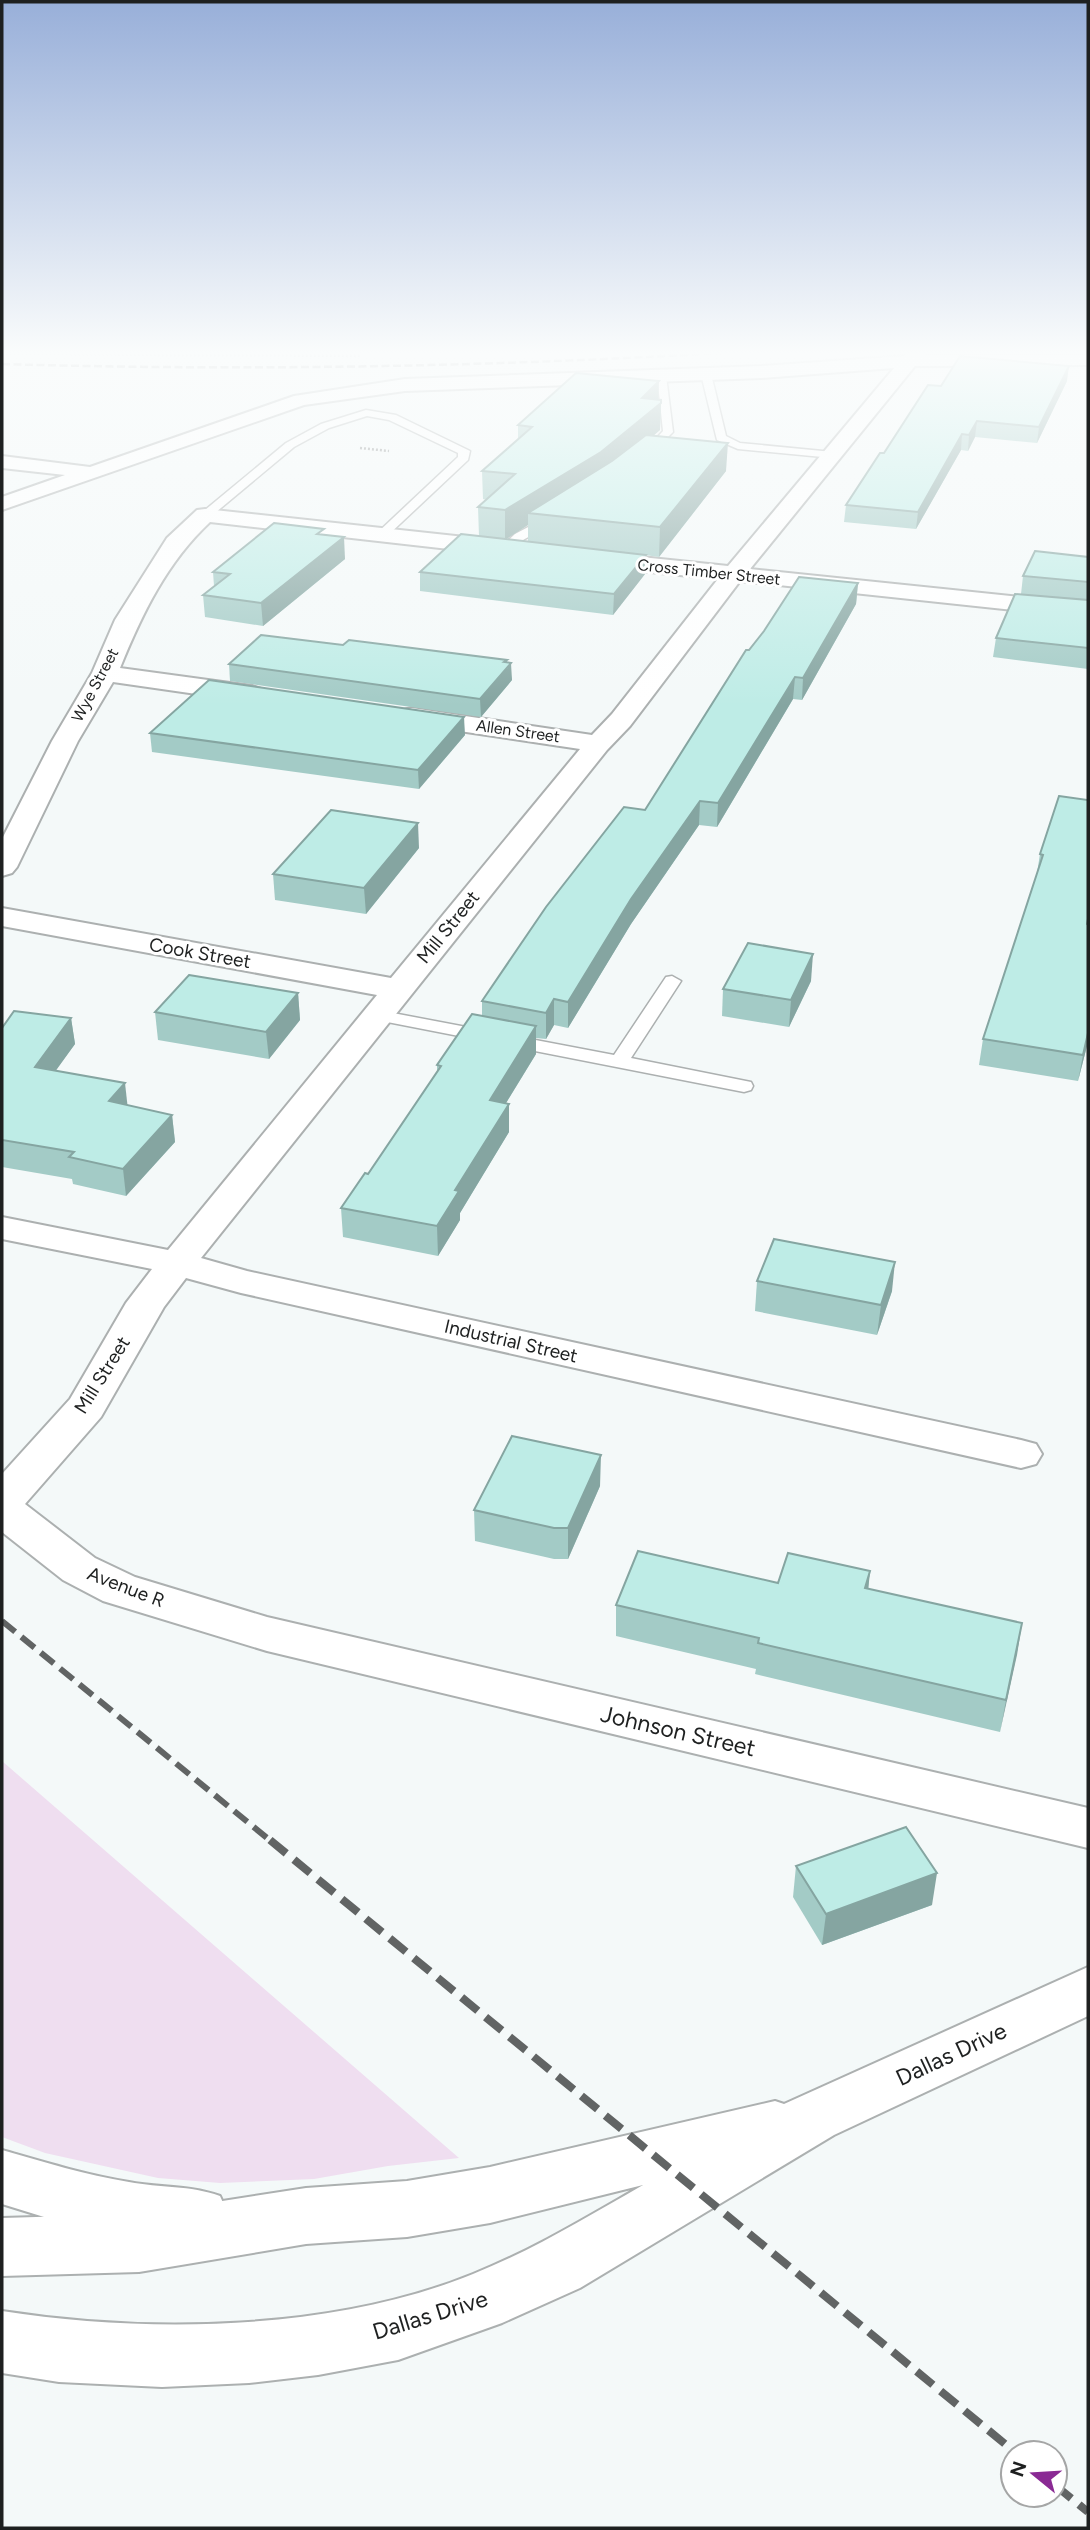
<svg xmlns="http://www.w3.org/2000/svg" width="1090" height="2530" font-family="Figtree,sans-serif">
	<rect width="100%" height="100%" fill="#f4f9f9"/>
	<polygon fill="#efdef0" points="2,1761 459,2158 388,2166 314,2179 220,2183 158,2178 45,2153 2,2137"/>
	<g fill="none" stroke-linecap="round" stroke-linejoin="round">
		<g stroke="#acb0b0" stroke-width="3">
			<g id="service">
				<polygon points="706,371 711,374 726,436 740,443 833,452 839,455 833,458 738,449 717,440 701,374"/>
				<polygon points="657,374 666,376 673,432 645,460 639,457 663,431"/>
				<polygon points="366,410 396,415 470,451 468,460 385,538 375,535 458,457 458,453 389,420 367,416 329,428 294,447 209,518 199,515 286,443 321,424"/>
				<polygon points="551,515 557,519 555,522 523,540 510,551 500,548 515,534"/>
				<polygon points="672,976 681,981 631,1058 751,1082 753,1086 751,1090 744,1092 377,1020 368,1015 377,1010 614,1055 666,977"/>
			</g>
		</g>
		<g stroke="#acb0b0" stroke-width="4">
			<g id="minor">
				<polygon points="908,352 926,352 924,355 1088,355 1088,365 915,366 750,569 1088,604 1088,618 740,581 630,726 607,750 201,1258 247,1271 1021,1440 1036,1444 1042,1454 1036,1464 1021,1468 241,1293 186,1278 164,1307 101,1417 25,1504 95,1558 135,1577 267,1617 1088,1808 1088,1848 267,1651 103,1601 63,1580 2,1532 2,1474 70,1399 126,1303 152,1269 2,1239 2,1217 168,1250 377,995 2,926 2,908 391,978 580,749 412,724 403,722 399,716 403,710 412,708 592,735 612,714 718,579 593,566 585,564 582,559 585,554 593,552 728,566 894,368 762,378 405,391 304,405 2,510 2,497 65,475 2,468 2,456 90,467 294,396 405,379 762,366 904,356"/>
				<path d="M205,509L502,541L510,543L513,548L510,553L502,555L210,522C167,562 142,614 120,668L252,686L261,689L265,694L261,699L252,702L113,682L78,741L17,867L12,873L2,876V839L52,741L92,673L115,620L167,538L197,510Z"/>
			</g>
		</g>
		<g stroke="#acb0b0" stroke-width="4">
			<path id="secondary" d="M2,2150C44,2162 86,2175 129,2182C160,2188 190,2185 220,2196L229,2216L220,2236L199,2244L133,2239L86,2230L2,2204Z"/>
		</g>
		<g stroke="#acb0b0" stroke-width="4">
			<path id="primary" d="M1088,1967V2016L834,2135L580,2288L502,2323L398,2360L318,2375L249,2383L162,2387L59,2382L2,2373V2311C150,2334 333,2331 473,2274C533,2250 587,2217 643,2185L490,2223L407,2237L306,2244L139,2272L2,2276V2218L139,2214L306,2188L407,2181L490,2167L775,2101L784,2104Z"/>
		</g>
		<g stroke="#808484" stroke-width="2.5" stroke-dasharray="2 2" stroke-linecap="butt">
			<polyline points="2,354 361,356"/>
			<polyline points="360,448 389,451"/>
		</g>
		<use href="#service" fill="#fff" fill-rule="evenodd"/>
		<use href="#minor" fill="#fff" fill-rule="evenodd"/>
		<use href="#secondary" fill="#fff" fill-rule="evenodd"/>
		<use href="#primary" fill="#fff" fill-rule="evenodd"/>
		<path stroke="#616464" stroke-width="2.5" stroke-dasharray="8 3.5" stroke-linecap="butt" d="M2,364C246,371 490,367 734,352"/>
		<polyline stroke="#616464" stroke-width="6" stroke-dasharray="17 8" stroke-linecap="butt" points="2,1621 272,1842"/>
		<g stroke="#616464" stroke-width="8" stroke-dasharray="21 10" stroke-linecap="butt">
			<polyline points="270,1840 1016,2453"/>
			<polyline points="1055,2485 1088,2512"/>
		</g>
	</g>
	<g fill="#a3cbc6" fill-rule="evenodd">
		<polygon points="1067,381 1037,443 975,437 968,451 961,450 916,529 844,522 846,505 941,386"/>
		<path d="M658,400L661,403L660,430L653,436L726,471L659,557L645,555V574L613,615L420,591V572L479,536L478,507L487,500L483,499L482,471L518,439V425ZM528,525V542L506,539Z"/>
		<polygon points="324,535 345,559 263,626 205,617 203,595 214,586 213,572"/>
		<polygon points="1088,557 1088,669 993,657 996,638 1021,594 1023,576"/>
		<polygon points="858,583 856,604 802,700 793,699 717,827 699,825 631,924 568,1028 554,1025 546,1039 536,1038 536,1054 506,1103 509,1132 460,1213 460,1220 438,1256 343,1237 341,1208 368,1174 437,1072 437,1065 482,1016 482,1001 645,810 749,650"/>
		<polygon points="343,645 507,660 512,680 481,717 230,681 229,664"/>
		<polygon points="150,733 465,735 419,789 152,752"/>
		<polygon points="1088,800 1088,1042 1078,1081 979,1065 983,1039 1037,873 1040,854"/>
		<polygon points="419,848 366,914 275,900 273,874"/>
		<polygon points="811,981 789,1027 722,1016 723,989"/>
		<polygon points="298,993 300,1020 269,1059 158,1040 155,1012"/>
		<polygon points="71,1018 75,1044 55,1071 127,1105 172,1115 175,1142 126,1196 73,1184 72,1179 2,1167 2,1028"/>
		<polygon points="757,1281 892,1291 877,1335 755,1311"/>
		<polygon points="600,1486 568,1559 554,1559 475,1541 474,1510"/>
		<polygon points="870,1571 868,1589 1022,1623 1000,1732 755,1674 756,1669 616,1636 616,1605"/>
		<polygon points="796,1866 932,1905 822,1945 793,1897"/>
	</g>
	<g fill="#85a5a1">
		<polygon points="1069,366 1067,381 1037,443 1039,427"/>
		<polygon points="659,381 658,406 661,403 660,430 600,480 528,513 528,525 505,540 505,510 642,398"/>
		<polygon points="977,421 975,437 968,451 969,435"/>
		<polygon points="962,434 961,450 916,529 918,512"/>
		<polygon points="728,443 726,471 659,557 660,527"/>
		<polygon points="344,537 345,559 263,626 261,603"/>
		<polygon points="646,555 645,574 613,615 614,594"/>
		<polygon points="858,583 856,604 802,700 803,678"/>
		<polygon points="507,660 507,669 511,663 512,680 481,717 480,699"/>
		<polygon points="795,677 793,699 717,827 718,803"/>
		<polygon points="464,717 465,735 419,789 418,770"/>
		<polygon points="700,801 699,825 631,924 568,1028 568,1002 631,899"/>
		<polygon points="418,823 419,848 366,914 364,888"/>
		<polygon points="813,954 811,981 789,1027 791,1000"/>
		<polygon points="298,993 300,1020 269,1059 266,1032"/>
		<polygon points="554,999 554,1025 546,1039 546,1013"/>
		<polygon points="71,1018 75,1044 39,1094 35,1067"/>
		<polygon points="536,1026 536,1054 490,1129 490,1100"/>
		<polygon points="1088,1033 1088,1042 1078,1081 1083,1055"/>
		<polygon points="125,1083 128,1110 109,1101"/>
		<polygon points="509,1104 509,1132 460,1213 460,1220 438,1256 437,1226 455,1190"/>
		<polygon points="172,1115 175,1142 126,1196 123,1169"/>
		<polygon points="895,1262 892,1291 877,1335 881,1305"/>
		<polygon points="601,1455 600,1486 568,1559 568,1528"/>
		<polygon points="870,1571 867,1602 865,1588"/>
		<polygon points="1022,1623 1017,1655 1000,1732 1006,1700"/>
		<polygon points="937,1873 932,1905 822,1945 826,1914"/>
	</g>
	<g fill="#beece6" stroke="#85a5a1" stroke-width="2">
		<polygon points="960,356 1069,366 1039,427 977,421 969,435 962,434 918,512 846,505 880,453 884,453 928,385 941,386"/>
		<polygon points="576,373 659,381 642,398 661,400 661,403 601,452 505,510 478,507 515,474 482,471 532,427 518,425"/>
		<polygon points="646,435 728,443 660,527 528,513 612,461"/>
		<polygon points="274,523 324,529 317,534 344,537 261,603 203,595 230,574 213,572"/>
		<polygon points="461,534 646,555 614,594 420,572"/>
		<polygon points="1035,551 1088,557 1088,582 1023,576"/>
		<polygon points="799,577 858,583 803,678 795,677 718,803 700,801 631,899 568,1002 554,999 546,1013 482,1001 546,907 624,807 645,810 746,650 749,650 764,631"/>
		<polygon points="1015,594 1088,600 1088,648 996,638"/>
		<polygon points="261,635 343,645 349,640 507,660 504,662 511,663 480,699 229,664"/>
		<polygon points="209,680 464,717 418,770 150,733"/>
		<polygon points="1059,796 1088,800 1088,919 1087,924 1088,925 1088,1033 1083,1055 983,1039 1043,855 1040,854"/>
		<polygon points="331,810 418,823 364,888 273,874"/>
		<polygon points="748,943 813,954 791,1000 723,989"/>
		<polygon points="189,975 298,993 266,1032 155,1012"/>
		<polygon points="14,1011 71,1018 35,1067 125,1083 109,1101 172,1115 123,1169 69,1157 74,1152 2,1140 2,1028"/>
		<polygon points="472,1014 536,1026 490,1100 509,1104 455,1190 459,1191 437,1226 341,1208 365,1173 368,1174 441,1066 437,1065"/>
		<polygon points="774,1239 895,1262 881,1305 757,1281"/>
		<polygon points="512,1436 601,1455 568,1528 554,1528 474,1510"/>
		<polygon points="638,1551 778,1583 788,1553 870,1571 865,1588 1022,1623 1006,1700 758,1643 759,1638 616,1605"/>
		<polygon points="906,1827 937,1873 826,1914 796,1866"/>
	</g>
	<linearGradient id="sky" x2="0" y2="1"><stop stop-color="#98afd9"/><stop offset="0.5" stop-color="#fafcfc"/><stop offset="1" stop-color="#fafcfc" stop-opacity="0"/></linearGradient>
	<rect width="1090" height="706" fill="url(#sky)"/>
	<g text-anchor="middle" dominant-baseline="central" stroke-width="6" stroke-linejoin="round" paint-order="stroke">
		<g font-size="16" fill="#1e2020" stroke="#fff">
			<text transform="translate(709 572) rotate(6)">Cross Timber Street</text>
			<text transform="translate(95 685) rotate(-62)">Wye Street</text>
			<text transform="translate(518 731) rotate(8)">Allen Street</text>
		</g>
		<g font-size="19" fill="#1e2020" stroke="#fff">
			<text transform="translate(448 927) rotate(-51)">Mill Street</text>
			<text transform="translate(200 953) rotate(10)">Cook Street</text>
			<text transform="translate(511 1341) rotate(13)">Industrial Street</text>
			<text transform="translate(102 1375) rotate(-58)">Mill Street</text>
			<text transform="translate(126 1587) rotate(21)">Avenue R</text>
		</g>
		<g font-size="23" fill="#1e2020" stroke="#fff">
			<text transform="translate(678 1731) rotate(13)">Johnson Street</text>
			<text transform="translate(951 2054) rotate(-25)">Dallas Drive</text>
			<text transform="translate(430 2315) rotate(-17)">Dallas Drive</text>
		</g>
	</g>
	<rect width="1090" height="2530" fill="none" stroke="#1e2020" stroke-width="7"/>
	<g transform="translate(1034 2474) rotate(288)"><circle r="33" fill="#ffffff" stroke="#a5a6a6" stroke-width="2"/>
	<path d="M0-5L12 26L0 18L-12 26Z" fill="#8a2a94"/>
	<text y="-10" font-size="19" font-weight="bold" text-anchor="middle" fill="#1e2020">N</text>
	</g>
</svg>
